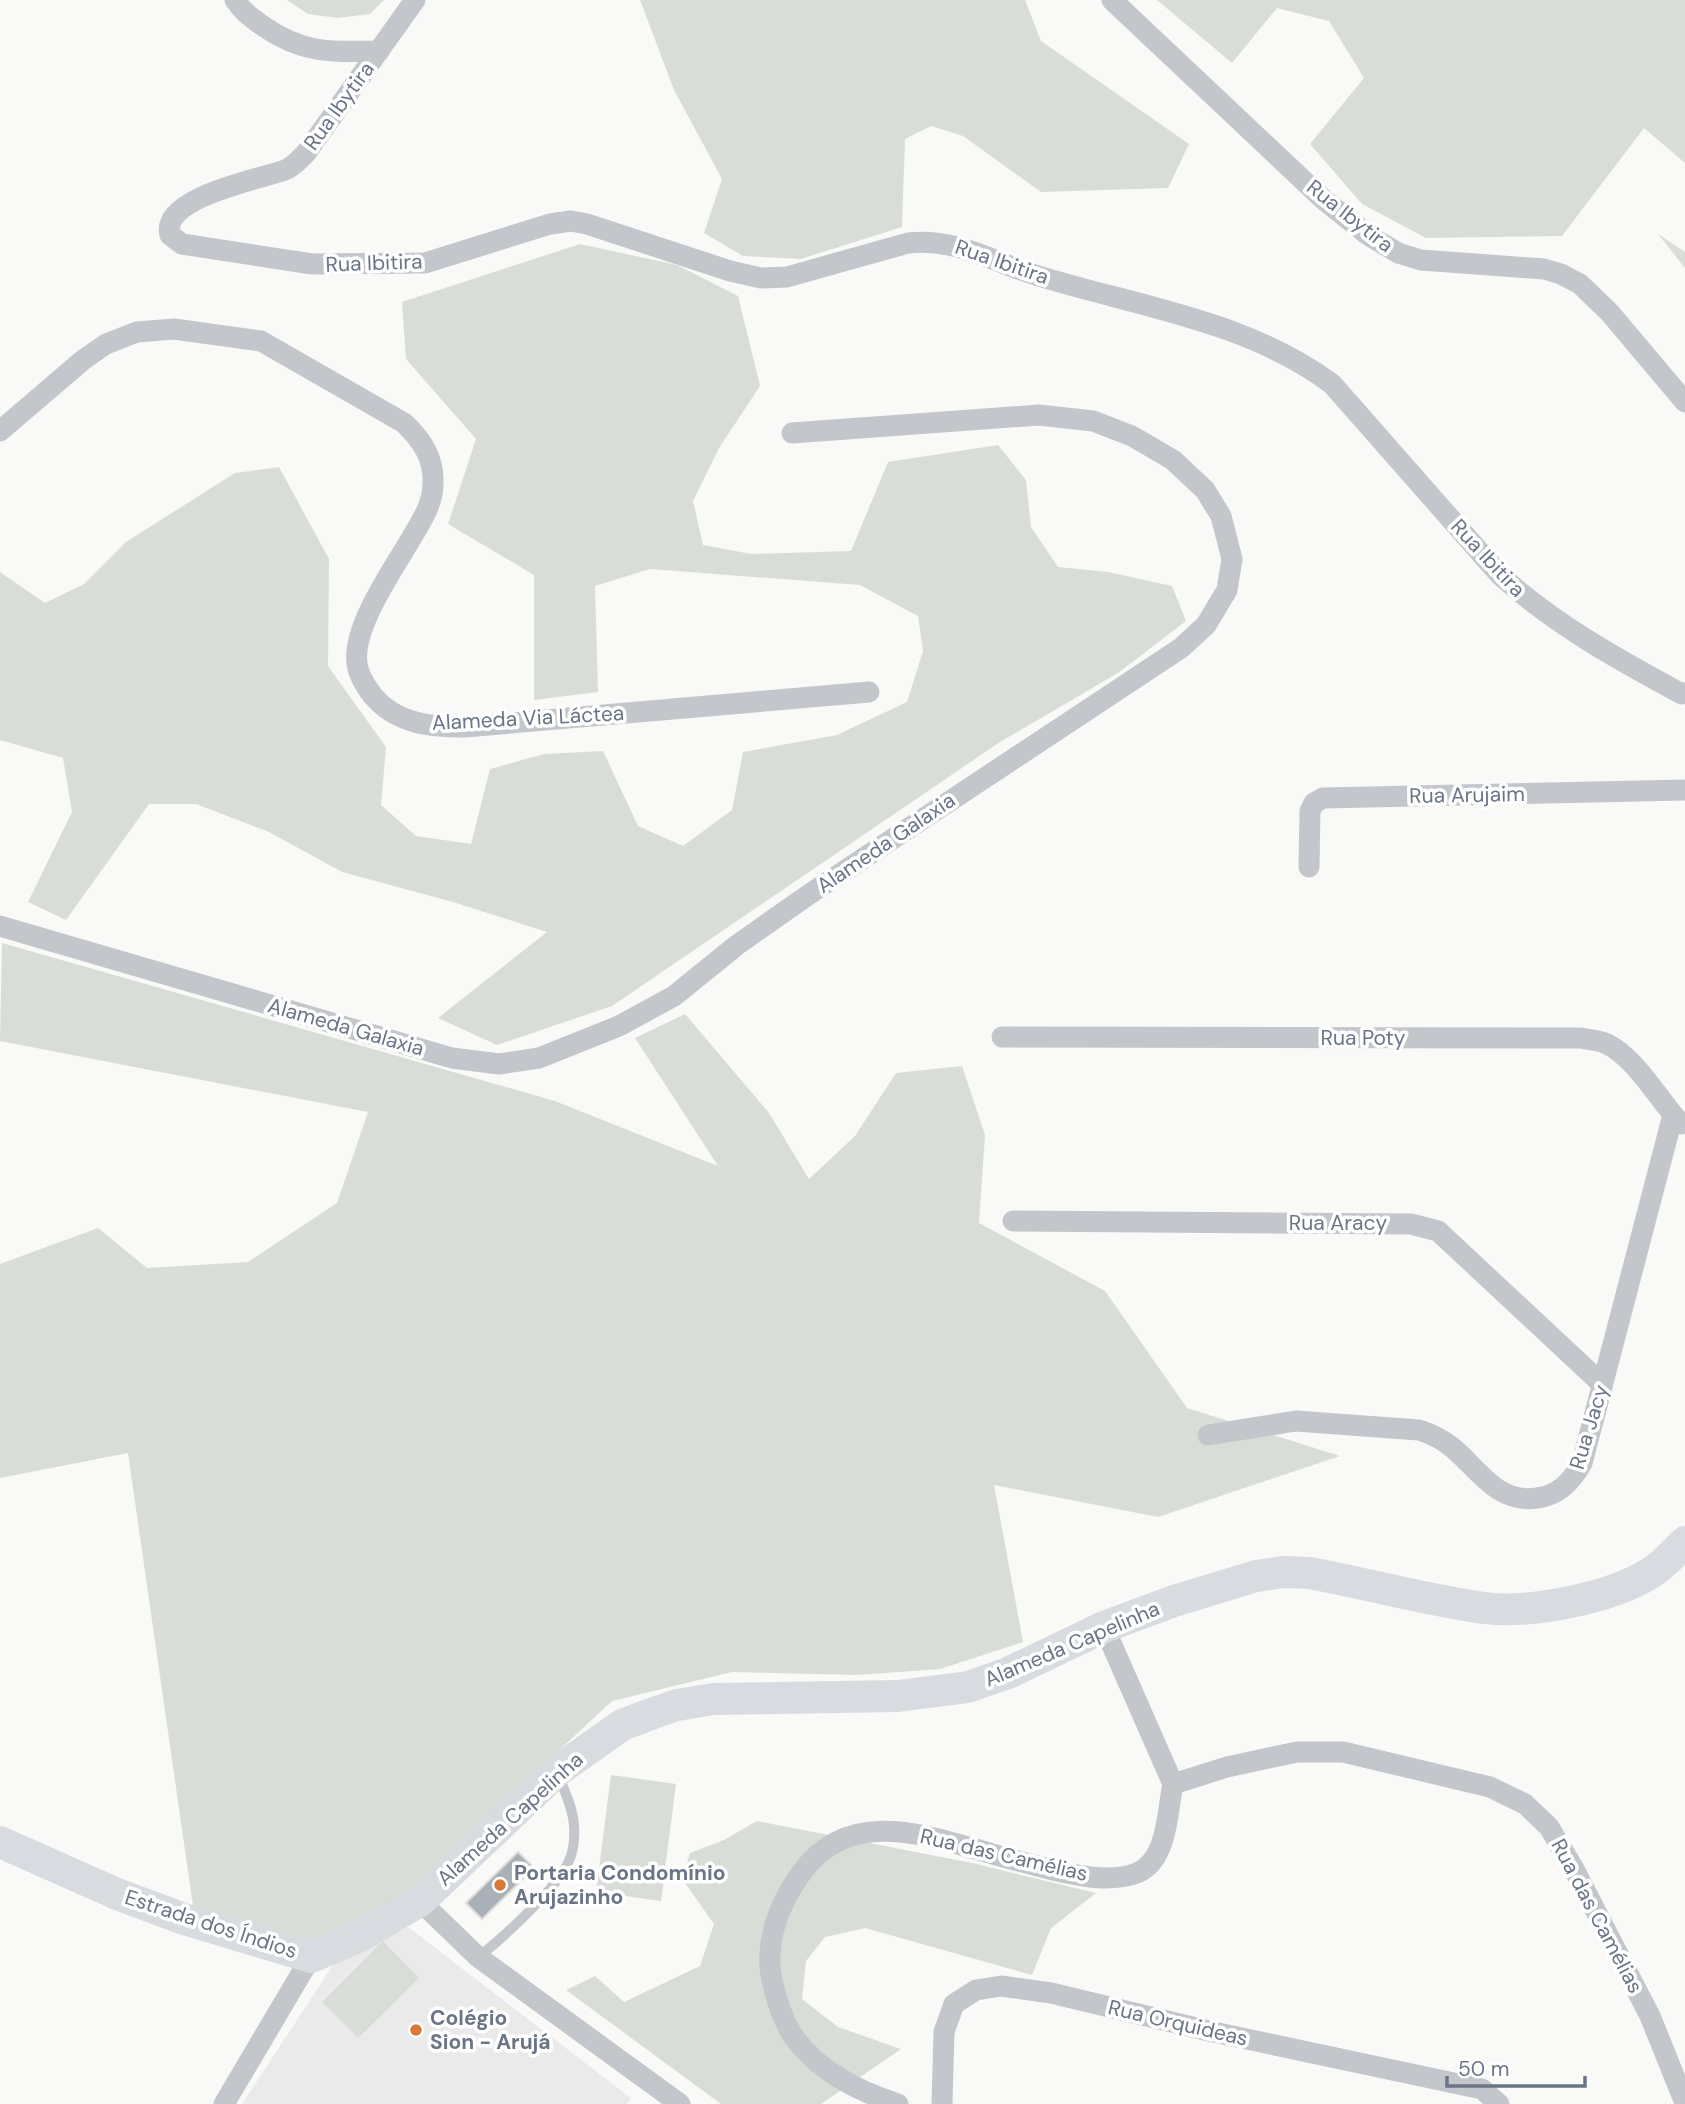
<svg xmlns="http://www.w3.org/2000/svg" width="1685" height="2104" font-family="'DM Sans',sans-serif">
	<rect width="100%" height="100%" fill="#f9f9f7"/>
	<polygon fill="#eaeaea" points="408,1927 631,2098 627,2104 242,2104 335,1962"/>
	<g fill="#d8ded7">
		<polygon points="287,0 384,0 370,14 338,18 308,14"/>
		<polygon points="640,0 1025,0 1041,41 1189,144 1168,188 1041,192 963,136 931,126 905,139 902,227 801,259 743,256 704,233 722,179 674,90"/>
		<polygon points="1157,0 1685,0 1685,163 1644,128 1562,236 1426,238 1362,204 1310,144 1364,78 1329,21 1277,8 1232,63"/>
		<polygon points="1658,234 1685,252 1685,268"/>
		<polygon points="580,244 677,265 738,296 760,386 719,448 693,501 703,545 751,554 851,551 888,462 998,445 1026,480 1031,527 1058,567 1108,572 1172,586 1186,621 1118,673 1000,742 612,1006 497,1045 438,1018 547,932 453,902 342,872 269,832 196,804 149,804 66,920 28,902 72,812 63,758 0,740 0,572 45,603 84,584 126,542 235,473 279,467 329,559 328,666 386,747 381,805 416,836 471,844 490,769 544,754 603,751 638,826 683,846 732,810 743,752 837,735 907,702 923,651 918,616 860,585 650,569 595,586 598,692 534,700 534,575 448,524 476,439 406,359 402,302"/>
		<polygon points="2,943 555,1101 718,1166 635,1038 685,1014 769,1113 809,1179 855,1136 896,1073 962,1066 985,1135 979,1223 1105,1291 1187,1408 1340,1456 1158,1517 994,1485 1023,1642 940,1669 857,1675 732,1672 612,1701 494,1811 401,1901 333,1942 299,1945 193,1906 128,1453 0,1478 0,1264 98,1228 147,1268 248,1262 337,1203 368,1112 0,1041"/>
		<polygon points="611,1775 676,1784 661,1901 596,1892"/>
		<polygon points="757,1821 972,1863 1096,1893 1051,1928 1032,1975 865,1928 825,1937 806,1961 802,1999 838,2027 901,2049 821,2104 721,2104 566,1990 595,1976 624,2002 700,1966 714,1924 682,1879 690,1853 724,1840"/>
		<polygon points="383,1941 419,1978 358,2038 322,2002"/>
	</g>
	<polygon fill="#aab0b7" stroke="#dbdbd9" stroke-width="2" points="518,1852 534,1868 482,1919 466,1903"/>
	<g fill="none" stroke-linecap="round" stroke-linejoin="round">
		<path stroke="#c3c6ca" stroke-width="10" d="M478,1957C502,1939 556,1889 568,1863C574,1851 575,1838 574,1825C573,1807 564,1791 558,1774"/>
		<g stroke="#c3c6ca" stroke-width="21">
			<path d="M235,0C243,12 252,18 263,26C303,54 332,52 379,51"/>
			<path d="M415,0L306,153C300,159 293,167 285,170C261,179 160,197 170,235L182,244L312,264L425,263L550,224L571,221L587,224L730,271L761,278L787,277L908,243C961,238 993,263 1042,277C1141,307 1247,321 1332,384L1500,575C1554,624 1617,659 1682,694L1685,693"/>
			<polyline points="1112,0 1323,199 1368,235 1398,253 1421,260 1544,269 1561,274 1580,284 1610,313 1685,402"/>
			<path d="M0,431L83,360L106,344L137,332L174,329L261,341L404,423C422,440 434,458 433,483C433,504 422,520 412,537C394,568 352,627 357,663C358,674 366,687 373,696C397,724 430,727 465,727L869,692"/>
			<polyline points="1309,867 1310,811 1314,803 1323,798 1685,790"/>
			<polyline points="0,926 452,1058 499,1064 539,1058 619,1026 674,996 737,945 811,893 1181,648 1206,625 1227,590 1232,559 1221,516 1205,490 1173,460 1132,436 1093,421 1039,415 792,433"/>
			<path d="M1002,1037L1581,1038C1589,1040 1599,1040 1607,1044C1636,1058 1659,1100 1681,1124"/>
			<polyline points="1013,1221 1411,1224 1438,1231 1602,1384"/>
			<path d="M1208,1435L1296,1421L1419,1430C1432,1434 1442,1439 1453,1448C1479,1470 1498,1504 1537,1498C1559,1495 1571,1482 1582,1463L1673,1115"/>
			<polyline points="1104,1627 1173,1784"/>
			<polyline points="420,1901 478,1957 680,2104"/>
			<polyline points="224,2104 311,1957"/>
			<path d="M898,2104C860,2092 821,2072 796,2040C782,2022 768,1978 770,1955C771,1924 784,1897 802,1872C849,1808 922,1834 986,1852C1008,1859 1031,1864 1053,1870C1079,1876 1111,1883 1137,1873C1168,1860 1167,1812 1173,1784L1227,1767L1297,1752H1343L1490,1787L1525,1804L1549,1827L1574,1869L1650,2016L1685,2103"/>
			<polyline points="942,2104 944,2032 954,2004 976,1990 1001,1986 1051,1993 1209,2031 1482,2089 1499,2104"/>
		</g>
		<path stroke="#d8dbdf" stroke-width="32" d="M0,1842L117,1894L184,1919L311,1957L358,1937L420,1901L557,1771L622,1725L651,1714L677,1705L714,1699L898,1696L968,1687L1008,1673L1104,1627L1174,1601L1256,1576L1284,1572L1310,1573C1368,1584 1426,1600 1484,1608C1530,1614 1610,1598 1649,1574C1663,1566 1674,1553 1685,1542"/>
	</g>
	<g fill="#d97937" stroke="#fff" stroke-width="2.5">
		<circle cx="500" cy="1885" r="7"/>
		<circle cx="416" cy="2030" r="7"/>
	</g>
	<g text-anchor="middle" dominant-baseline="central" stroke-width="7" stroke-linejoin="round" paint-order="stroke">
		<g font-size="21" fill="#6a7586" stroke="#fff">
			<text transform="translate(339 106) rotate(-54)">Rua Ibytira</text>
			<text transform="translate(1350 216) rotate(38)">Rua Ibytira</text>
			<text transform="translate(1002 262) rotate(19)">Rua Ibitira</text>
			<text transform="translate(374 263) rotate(-2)">Rua Ibitira</text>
			<text transform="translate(1488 558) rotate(47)">Rua Ibitira</text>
			<text transform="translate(528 718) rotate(-3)">Alameda Via Láctea</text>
			<text transform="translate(1467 795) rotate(-1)">Rua Arujaim</text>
			<text transform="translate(886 843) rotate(-34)">Alameda Galaxia</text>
			<text transform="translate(346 1027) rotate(16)">Alameda Galaxia</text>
			<text x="1363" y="1038">Rua Poty</text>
			<text x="1338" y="1223">Rua Aracy</text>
			<text transform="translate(1589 1427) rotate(-73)">Rua Jacy</text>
			<text transform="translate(1072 1644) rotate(-23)">Alameda Capelinha</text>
			<text transform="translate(510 1819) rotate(-42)">Alameda Capelinha</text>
			<text transform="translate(1004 1855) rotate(13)">Rua das Camélias</text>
			<text transform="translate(1597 1916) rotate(62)">Rua das Camélias</text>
			<text transform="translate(211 1924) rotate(18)">Estrada dos Índios</text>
			<text transform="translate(1178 2023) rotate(13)">Rua Orquideas</text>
		</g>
		<g font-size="21" font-weight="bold" fill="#6a7586" stroke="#fff" text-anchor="start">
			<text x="514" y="1873">Portaria Condomínio<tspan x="514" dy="24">Arujazinho</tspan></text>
			<text x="430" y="2018">Colégio<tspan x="430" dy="24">Sion - Arujá</tspan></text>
		</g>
	</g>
	<path d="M1447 2076v10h138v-10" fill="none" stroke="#6a7586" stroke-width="3.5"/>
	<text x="1458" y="2076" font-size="21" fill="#6a7586" stroke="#ffffff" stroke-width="5" paint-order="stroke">50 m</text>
</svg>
